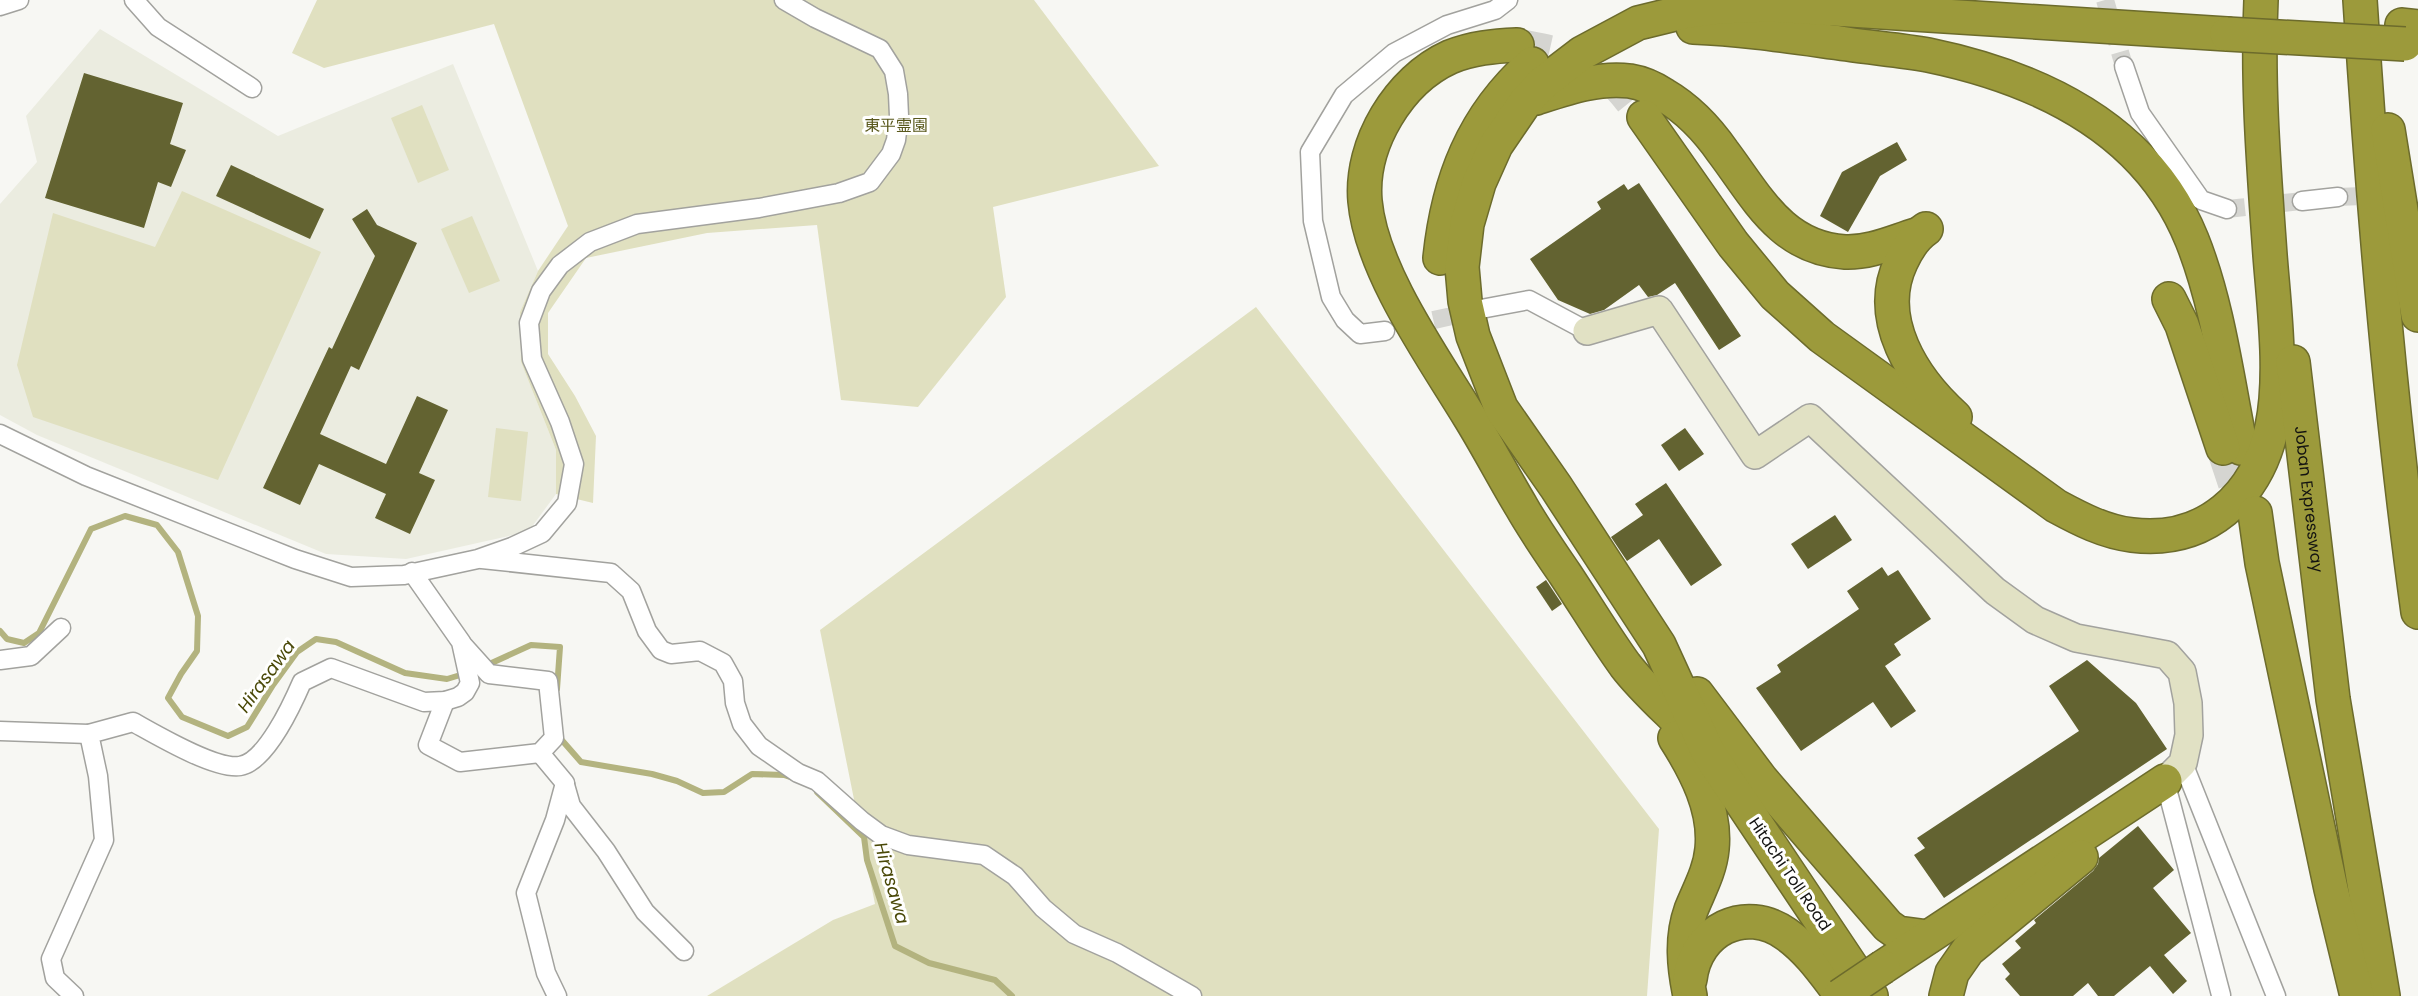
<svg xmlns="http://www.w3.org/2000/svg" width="2418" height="996" font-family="Poppins,'Noto Sans JP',sans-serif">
	<rect width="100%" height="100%" fill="#f7f7f3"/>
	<polygon fill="#ebece0" points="100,29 278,136 453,64 538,271 520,312 521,362 556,450 556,494 531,528 513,535 406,559 326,554 37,435 0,415 0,204 37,162 26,116"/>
	<g fill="#e0e0c0">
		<polygon points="317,0 1034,0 1159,166 993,207 1006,297 918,407 841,400 817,225 707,233 586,258 548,313 548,354 575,396 596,436 593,503 556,494 556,450 521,362 520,312 538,271 568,226 494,24 324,68 292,53"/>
		<polygon points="422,105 449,170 418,183 391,118"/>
		<polygon points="182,191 321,252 218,480 33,417 17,365 53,213 155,247"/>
		<polygon points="472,216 500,281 469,293 441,229"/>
		<polygon points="1256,307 1659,829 1647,996 707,996 833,920 875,904 820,630"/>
		<polygon points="496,428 528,432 521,501 488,497"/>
	</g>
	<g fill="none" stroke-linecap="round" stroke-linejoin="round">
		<g stroke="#b3b37f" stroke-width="6">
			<polyline points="0,631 7,639 24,643 39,633 91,529 125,516 157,525 178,552 198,616 197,651 181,674 168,698 182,717 228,736 247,727 273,685 297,652 316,639 336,642 405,673 447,679 467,673"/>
			<polyline points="485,666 531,645 560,647 557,689"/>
			<polyline points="560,735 560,738 581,762 652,774 677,781 703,793 724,792 752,774 784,775 793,778"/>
			<polyline points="817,792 864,837 867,860 895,946 929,963 995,980 1012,996"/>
		</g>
	</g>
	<g fill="#636331">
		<polygon points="84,73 183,103 170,144 186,150 171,187 158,182 144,228 45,198"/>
		<polygon points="1897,142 1907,160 1880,176 1848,232 1820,216 1842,172"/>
		<polygon points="231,165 324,209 310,239 216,196"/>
		<polygon points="1639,183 1741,336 1719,350 1675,283 1657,295 1648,297 1639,285 1604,310 1590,314 1558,300 1530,259 1601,209 1597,202 1624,184 1628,190"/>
		<polygon points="367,209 377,225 417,243 359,370 351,366 320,434 386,464 417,396 448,410 419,473 435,480 410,534 375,518 386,494 319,464 300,505 263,488 329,347 332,349 375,256 352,219"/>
		<polygon points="1685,428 1704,454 1679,471 1661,445"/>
		<polygon points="1666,483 1722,565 1691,586 1659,539 1627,561 1611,537 1643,515 1635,504"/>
		<polygon points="1835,515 1852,540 1808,569 1791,544"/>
		<polygon points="1882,567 1888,576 1898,570 1931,619 1894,644 1901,655 1885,666 1916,711 1891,728 1873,702 1801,751 1756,688 1781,672 1777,665 1859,609 1847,591"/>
		<polygon points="1546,580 1562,604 1552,611 1536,587"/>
		<polygon points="2087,660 2136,703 2167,749 1944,898 1914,855 1925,848 1917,838 2079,731 2049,686"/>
		<polygon points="2138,826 2174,870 2153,888 2191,933 2164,955 2187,981 2173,994 2150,966 2114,996 2098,996 2088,983 2073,996 2020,996 2005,979 2010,974 2002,964 2021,948 2015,941 2036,923 2034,920 2093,871 2098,864 2099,858"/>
	</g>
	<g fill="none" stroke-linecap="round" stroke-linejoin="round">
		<g stroke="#d5d5d1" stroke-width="18" stroke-dasharray="18 9" stroke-linecap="butt">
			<polyline points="2105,0 2124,66"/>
			<polyline points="2338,197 2418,194"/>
			<polyline points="2227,209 2302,201"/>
			<polyline points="1407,326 1474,311"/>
		</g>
		<g stroke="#d5d5d1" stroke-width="33" stroke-dasharray="33 16" stroke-linecap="butt">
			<path d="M1517,45C1546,51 1577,55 1602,72C1619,83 1631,102 1644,117"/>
			<polyline points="2224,452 2246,518"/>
		</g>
		<g stroke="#a2a29e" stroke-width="21">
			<g id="street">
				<polyline points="134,0 158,27 252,88"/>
				<polyline points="0,6 19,0"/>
				<polyline points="2124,66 2140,113 2201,200 2227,209"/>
				<polyline points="2302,201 2338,197"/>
				<polyline points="1481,309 1529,300 1587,331"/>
				<polyline points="1385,331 1360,334 1345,320 1331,297 1313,221 1310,152 1344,95 1394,53 1447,25 1495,10 1508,0"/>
				<polyline points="0,434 86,476 295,559 351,577 404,575 478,559 512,547 542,533 567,503 574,464 560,422 532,359 529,323 541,291 560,265 590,242 637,224 759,208 839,193 870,182 891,154 896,140 899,116 898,94 894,71 880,49 815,18 784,0"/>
				<polyline points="482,559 611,573 631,591 647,631 661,650 671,654 700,651 723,663 733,681 735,703 742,724 759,746 798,773 817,781 862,821 881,835 908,845 984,855 1015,876 1043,908 1074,934 1117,953 1192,996"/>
				<polyline points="0,660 31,656 61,628"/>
				<polyline points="445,701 428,745 460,762 540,753 554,738 548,681 489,674 462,644"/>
				<polyline points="0,731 89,734"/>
				<polyline points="540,753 565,783 555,820 526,893 546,973 557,996"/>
				<polyline points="2183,763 2276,996"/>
				<polyline points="2165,781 2221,995"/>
				<polyline points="565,785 571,806 606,851 645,912 684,951"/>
				<path d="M74,996L55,978L51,959L104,840L98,776L89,734L133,722C155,734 215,770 240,766C266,762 292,705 302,682L331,668L424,702L445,701L458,697L465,692L470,683L461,642L412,572"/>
			</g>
		</g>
		<g stroke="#a2a29e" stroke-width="30">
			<polyline id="secondary" points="1587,331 1659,310 1755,455 1810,418 1995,591 2035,620 2076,638 2167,655 2182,672 2188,703 2189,735 2183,763 2165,781"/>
		</g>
		<g stroke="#6c6b2c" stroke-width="36">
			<g id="highway">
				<path d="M2360,0C2373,205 2390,409 2418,612"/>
				<polyline points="2402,25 2418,27"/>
				<path d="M1693,27C1745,29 1795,37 1847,44C1873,48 1901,50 1928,55C2039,78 2147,128 2192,240C2218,305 2227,379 2241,448"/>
				<path d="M1517,45C1494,46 1472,48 1450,57C1399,80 1360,144 1365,201C1371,270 1433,357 1469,416C1487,445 1503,476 1521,506C1534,529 1550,552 1565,574C1585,604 1604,636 1625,665C1644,690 1669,711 1691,734"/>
				<path d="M1536,98C1567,88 1598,77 1630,81C1642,83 1655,89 1664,95C1688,109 1707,129 1723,152C1757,197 1781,248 1845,252C1870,253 1893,242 1916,235"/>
				<path d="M1644,117L1733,244L1775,295L1822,337L2056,506C2080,519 2105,532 2132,535C2206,544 2257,496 2272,427C2283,376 2274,307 2270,255C2264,170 2257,85 2261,0"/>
				<polyline points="2388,130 2418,315"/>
				<path d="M1926,229C1914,237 1907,249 1901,262C1874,319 1913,379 1955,417"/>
				<path d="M1440,258C1448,181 1473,116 1532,64"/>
				<polyline points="2169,299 2182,325 2223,448"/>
				<path id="s1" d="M2293,362L2333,699L2383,996"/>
				<polyline points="2255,513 2262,563 2331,889 2357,996"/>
				<polyline points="1697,694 1761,779 1888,926 1898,933 1928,937"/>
				<path d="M1675,738C1696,771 1716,809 1712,849C1710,871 1699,890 1691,910C1681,938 1684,967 1690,996"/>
				<polyline points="1883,967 2165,781"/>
				<path d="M1690,979C1696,930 1745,905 1786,934C1809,950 1825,974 1842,996"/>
				<polyline points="1871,996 1708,752 1659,645 1556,487 1501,408 1473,336 1465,301 1462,267 1467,224 1479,183 1496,145 1526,101 1544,82 1582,53 1638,23 1683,12 1720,7 1770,5 2227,34"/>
				<polyline points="1946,996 1952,973 1968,950 2081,857"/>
			</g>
		</g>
		<use href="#street" stroke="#fff" stroke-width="18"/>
		<use href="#secondary" stroke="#e1e1c4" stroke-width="27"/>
		<use href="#highway" stroke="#9c9a3b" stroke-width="33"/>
		<g stroke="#6c6b2c" stroke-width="36" stroke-linecap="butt">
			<g id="highway-bridge">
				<polyline points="2227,34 2405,44"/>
				<polyline points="1840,996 1883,967"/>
			</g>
		</g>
		<use href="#highway-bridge" stroke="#9c9a3b" stroke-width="33"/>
	</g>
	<g text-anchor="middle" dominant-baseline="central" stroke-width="6" stroke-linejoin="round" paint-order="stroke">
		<g font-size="16" fill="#59581c" stroke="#fffffe">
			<text x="896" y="125">東平霊園</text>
		</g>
		<g font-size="16" fill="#131311" stroke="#fffffe">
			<text stroke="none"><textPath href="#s1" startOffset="138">Joban Expressway</textPath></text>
			<text transform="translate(1790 874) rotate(56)">Hitachi Toll Road</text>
		</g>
		<g font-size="18" font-style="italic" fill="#4a4908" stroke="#fffffe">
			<text transform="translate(266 676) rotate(-54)">Hirasawa</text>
			<text transform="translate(892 883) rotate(74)">Hirasawa</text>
		</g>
	</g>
</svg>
